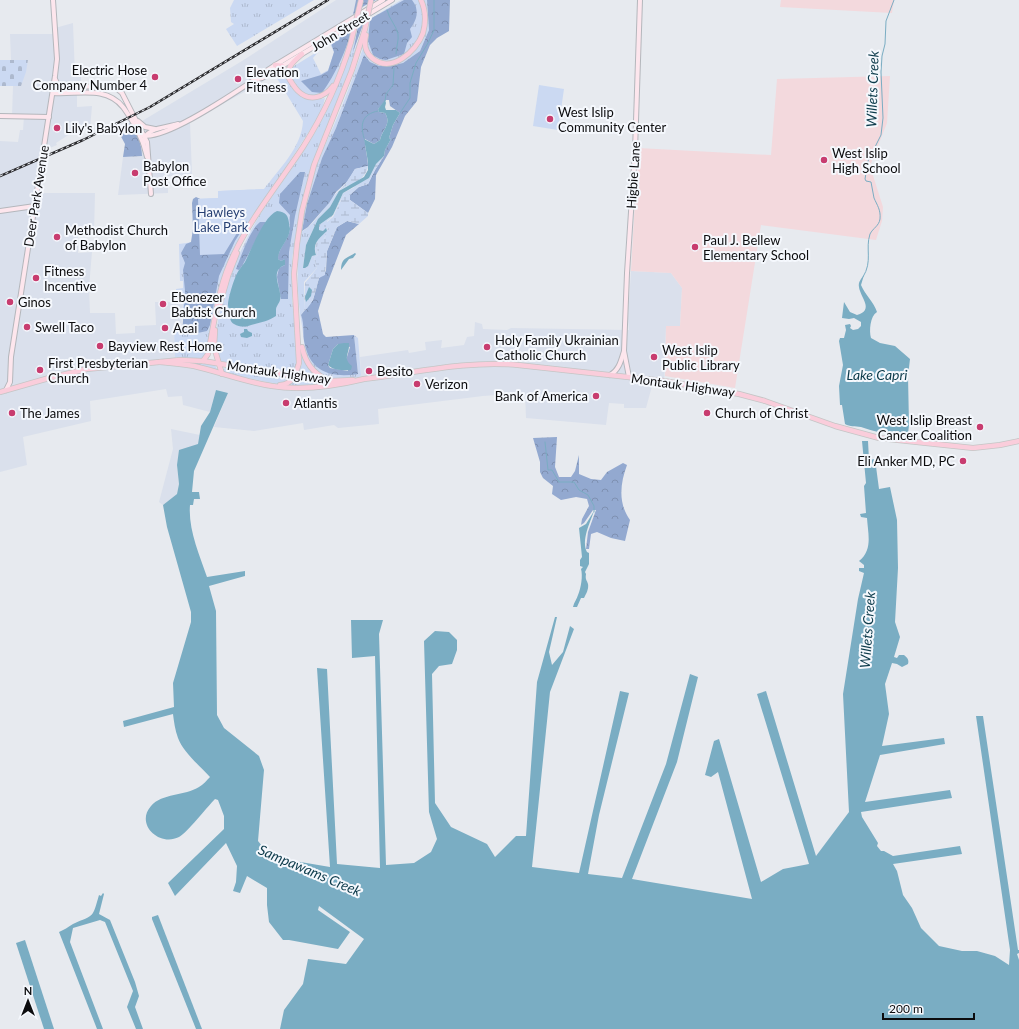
<svg xmlns="http://www.w3.org/2000/svg" width="1019" height="1029" font-family="Lato,sans-serif">
	<defs>
		<pattern id="grass-tufts" width="24" height="20" patternUnits="userSpaceOnUse"><rect width="24" height="20" fill="#cbd9f2"/><path d="M3 7l-1-3M5 7V3M7 7l1-3M15 17l-1-3M17 17v-4M19 17l1-3" fill="none" stroke="#adb9ce"/></pattern>
		<pattern id="forest-crowns" width="20" height="18" patternUnits="userSpaceOnUse"><rect width="20" height="18" fill="#93a9d0"/><path d="M2 6a3 3 0 1 1 6 0M12 15a3 3 0 1 1 6 0" fill="none" stroke="#7e90b1"/></pattern>
		<pattern id="wetland-marsh" width="20" height="14" patternUnits="userSpaceOnUse"><rect width="20" height="14" fill="#cbd9f2"/><path d="M1 5h8M5 5V1M11 12h8M15 12V8" fill="none" stroke="#adb9ce"/></pattern>
		<pattern id="cemetery-stones" width="16" height="16" patternUnits="userSpaceOnUse"><rect width="16" height="16" fill="#cbd9f2"/><path d="M2 7V4a2 2 0 0 1 4 0v3zM10 15v-3a2 2 0 0 1 4 0v3z" fill="#adb9ce"/></pattern>
	</defs>
	<rect width="100%" height="100%" fill="#e7eaef"/>
	<g fill="#dae0ec">
		<polygon points="336,0 356,0 353,17 277,62 282,71 190,122 192,174 184,174 184,176 168,176 168,193 118,195 123,157 142,156 142,121 242,61"/>
		<polygon points="73,23 75,75 81,75 81,85 77,86 77,107 92,106 90,128 73,132 56,143 57,145 45,150 38,193 95,193 94,233 78,234 78,253 92,252 89,288 90,313 115,313 116,334 135,333 135,326 156,325 155,302 183,302 181,330 174,331 176,360 184,365 246,382 333,379 359,376 361,374 360,357 408,350 409,353 426,350 425,342 442,340 441,348 464,345 467,337 474,336 475,322 482,324 483,329 507,330 511,328 629,330 628,318 631,271 671,273 682,288 680,326 666,326 664,387 652,386 646,408 624,408 624,404 609,403 606,425 526,418 525,393 483,396 378,409 379,424 338,428 334,425 304,430 303,423 254,431 214,427 228,393 216,390 210,412 183,405 182,396 168,397 166,389 90,401 91,421 23,437 27,465 0,472 0,141 18,142 20,130 23,130 24,116 12,116 13,86 21,86 28,61 11,60 10,34 55,34 55,28"/>
		<polygon points="171,429 200,435 198,445 177,465 179,484 177,494 163,505 159,502 173,449"/>
	</g>
	<g fill="#f3d9dd">
		<polygon points="781,0 894,0 892,13 780,7"/>
		<polygon points="890,76 887,123 870,166 883,207 882,221 876,240 761,225 735,388 665,376 666,326 680,326 682,288 671,273 631,271 638,148 771,155 777,79"/>
	</g>
	<g fill="url(#grass-tufts)">
		<polygon points="234,0 314,0 237,46 226,29 234,24 231,22 230,8"/>
		<path d="M401,0H419C427,14 424,37 412,49C410,52 405,54 402,56C393,62 386,64 376,58C372,56 369,52 367,46C365,37 369,28 370,19Z"/>
		<path d="M423,0H427L429,30L420,51L403,63L389,66H379L370,62L364,55L336,128L322,158L307,204L303,231C320,220 328,198 344,186H347L339,191L330,207L318,219L306,245L303,268L310,261L312,256L316,255C313,245 318,240 323,231L319,230V225L333,215L343,193L353,188L356,185L359,187L350,195H345C336,203 338,214 327,221L328,233L317,248L318,255L314,258L317,268L304,282V311L301,315L303,320L305,344L316,366L358,374L354,335L358,338L361,375L359,377C351,378 341,380 332,379C328,379 324,377 321,375C303,365 305,344 302,326C292,272 300,213 318,161C323,149 329,137 334,125C345,100 354,74 363,48C377,83 421,58 426,31C428,20 425,10 423,0Z"/>
		<path d="M363,28L359,46L318,149L309,176L301,205L292,259V300L298,357L294,372L292,373L220,361C218,355 216,349 216,343C215,330 219,317 222,304C230,272 244,241 261,213C279,185 300,159 317,129C335,98 346,66 356,31L354,51Z"/>
		<path d="M352,30L348,47L333,84L321,96C317,96 312,97 308,95C298,92 287,79 291,68L320,50L313,58L321,74L328,70L334,52L330,44Z"/>
		<path d="M282,71C295,90 299,105 325,98L321,113L235,246C223,274 215,302 210,332C208,342 209,354 202,360L175,357L174,331L183,330V302H176V289L183,288V281H180L179,244L193,242V199L219,198L220,191L264,189C279,169 302,147 303,121L275,75Z"/>
		<polygon points="302,356 304,361 312,374 311,377 298,375 302,364"/>
		<polygon points="189,362 215,365 218,371 184,363"/>
		<polygon points="225,368 284,377 286,381 280,384 267,382 224,373 222,370"/>
		<polygon points="296,379 333,383 290,387 290,385"/>
	</g>
	<g fill="url(#forest-crowns)" fill-rule="evenodd">
		<polygon points="356,0 376,0 364,6 353,15"/>
		<path d="M404,0H412C420,10 417,20 410,29L412,37L407,43L404,54L386,60L380,59L373,55L368,41L370,19Z"/>
		<path d="M427,0H450L449,31L437,38L430,45L421,67L417,101L405,116L392,147L376,175L375,199L368,213L350,200V195L359,187L368,184L375,170L384,156L385,150L391,139L389,138L393,125L400,113L390,106L389,100H386L378,109L379,112L385,113C392,124 382,130 380,140L374,144L365,139C364,144 368,158 368,166L355,169L348,181L336,192L329,203L308,227L302,231L307,204L322,158L336,128L364,55L370,62L379,66H389L403,63L420,51L429,30Z"/>
		<polygon points="364,22 353,52 358,26"/>
		<path d="M352,30C345,53 336,73 322,93L312,92L301,81L321,75L328,71L334,52L331,43Z"/>
		<path d="M126,123H129C137,132 142,144 142,156L123,157L125,144L117,129Z"/>
		<path d="M300,172H305L295,216L289,252L288,299H281L277,277L279,268L285,265V259L281,261L278,259C278,248 289,240 290,229C290,224 289,220 290,215L279,203L280,194Z"/>
		<polygon points="196,197 241,218 247,222 235,241 219,276 210,325 207,331 188,335 182,335 185,291 183,270 185,263 181,253 186,244 191,242 193,229 192,203 193,199"/>
		<path d="M347,221L359,224L346,235L324,292L318,311L323,334L326,337L354,335L358,374C333,378 311,373 305,345C302,335 305,325 301,315L313,300L319,278L326,271L327,251L337,227ZM338,344L350,347L346,360L348,364V371L330,368L328,365L333,349Z"/>
		<path d="M260,222H266L242,266L239,270L236,269C241,257 249,231 260,222Z"/>
		<path d="M557,437L555,467L559,477H571L575,471L579,455V474L591,479L601,480L607,472L623,463L627,465C620,484 618,503 630,520L625,541L611,538L597,532L591,534L589,549H586L588,532L596,510H593L584,523L581,525L582,519L589,506L587,499L576,497L561,500L552,494L553,486L543,478L540,472V462L533,438Z"/>
	</g>
	<g fill="url(#wetland-marsh)">
		<polygon points="384,156 375,170 368,184 359,187 356,185 369,178 376,164"/>
		<path d="M368,166C367,176 354,187 344,186L355,169Z"/>
		<path d="M345,195H350V200L368,213V216L359,224L347,221L337,227L327,251L325,275L319,278C316,289 314,304 304,311L305,283L317,268L314,258L318,255L317,248L318,242L325,238L328,228L322,226L333,217L342,198Z"/>
	</g>
	<polygon fill="url(#cemetery-stones)" points="0,60 28,60 26,72 21,86 0,86"/>
	<g fill="#cbd9f2">
		<polygon points="539,85 564,89 558,130 533,126"/>
		<polygon points="268,189 245,220 224,254 200,255 198,199 218,198 218,191"/>
	</g>
	<g fill="#7aadc3">
		<path d="M385,100L386,103L385,107L386,110H396L400,113L393,125L389,138L391,139L385,150L384,156L376,164L369,178L343,193L333,215L319,225V230L323,231L326,228L327,231C319,238 312,244 316,255L312,256L308,266L305,268H303L306,245L318,219L330,207L339,191L364,177L368,170V162L364,139L374,144L380,140C382,130 392,124 385,113L379,112L378,109Z"/>
		<path d="M277,211C286,212 288,215 289,223C289,226 290,227 290,229C289,241 278,248 278,259L281,261L285,259V265C268,271 283,290 280,300C279,304 276,306 276,310C276,312 276,314 276,316C267,322 257,323 248,326C244,327 239,327 234,324C229,321 230,316 230,311C229,309 228,307 228,305C228,298 235,275 239,270C241,267 243,265 245,262C251,250 264,216 277,211Z"/>
		<path d="M355,253L356,254L353,258L349,259L341,270C341,258 347,258 355,253Z"/>
		<path d="M864,275L861,285C865,295 874,302 877,312C870,316 869,331 871,338L880,343L895,346L910,359L908,376L909,425L908,434C892,436 876,432 861,427C855,426 850,427 845,424L842,405H840L839,386L843,365L839,341L840,338H844L846,330L845,325L850,324L851,326L850,328L853,330L858,329L861,326V322L854,318L849,319L842,318L844,302L850,312L857,315C875,310 860,297 859,287C858,282 861,279 864,275Z"/>
		<polygon points="309,287 312,290 311,296 306,302 305,297"/>
		<polygon points="244,329 247,329 248,331 252,333 252,336 247,338 241,337 240,334 244,332"/>
		<path d="M344,343H349C350,354 342,358 352,366L351,370C345,371 332,370 328,365L333,349L338,344Z"/>
		<path d="M216,390L228,393L194,471L192,492H199L200,499H194L193,505H190C188,529 199,554 207,577L245,571V576L209,586L216,611L217,715L224,728L259,756L264,770L258,841L271,857L330,867L317,668L327,669L337,864L380,868L375,656L352,658L351,620H383L379,634L386,865L414,863L431,852L437,839L429,812L424,641L435,631L449,632L457,640V650L452,664L439,666L432,674L435,803L451,827L487,844L495,857L516,836H526L537,682L555,617H557L549,652L552,665L563,652L570,626L574,629L550,692L532,867L579,873L620,691L629,693L599,815L588,874L622,878L666,764L690,674L698,677L677,762L632,879L752,899L718,772L711,777L705,775L714,741L719,739L761,882L783,869L809,864L757,694L766,691L816,856L849,812L843,694L858,599L864,573L859,571V568H864V565L859,561C873,550 868,534 867,518L861,517L860,514L866,513L864,486L866,483L862,441H868L869,460L875,459L879,489L890,487L897,520L898,568L895,622L900,637L894,657L897,658L899,655H904C908,658 909,660 908,664L902,667L897,664L892,663L885,684L889,714L882,746L944,738L945,744L880,755L865,802L950,790L952,798L861,812L862,817L878,843L877,846L881,851H884L893,856L960,846L962,854L893,864L897,871L903,895L912,908L921,928L939,946L962,951H977L995,956L1009,965L1010,950L976,716H983L1018,950H1019V953L1017,954L1019,960V1029H280L284,1010L303,984L308,959L346,964L364,939L319,906L318,910L350,932L338,949L289,940H283L269,922L267,905V888L247,876L240,893L233,891L236,882L237,866L226,843L175,896L168,883L224,829V816L218,800L215,799C207,807 187,833 179,837C159,847 135,824 151,806C162,793 185,796 199,787C203,785 207,780 210,777C200,766 183,752 178,738C175,730 174,722 173,714L124,727L123,721L174,707L173,683L191,622V612L167,527L163,505L177,494L179,484L177,465L179,450L198,444L201,426L210,412Z"/>
		<path d="M594,511C590,523 581,540 587,552L589,553V564L585,572L586,574C585,580 587,580 588,584C589,589 586,594 584,598H581L577,607H573C574,602 577,599 578,595C581,588 583,576 581,569L583,567L580,566V560L582,557L579,528L586,524Z"/>
		<path d="M103,893L104,894L99,914L110,920L135,982L139,996L135,1007L143,1029H136L127,1007L133,991L105,922L100,920L73,928L70,942L103,1029H97L59,932C64,930 68,927 73,924C95,914 92,919 99,895L101,896Z"/>
		<polygon points="158,915 202,1029 196,1029 152,919 152,917"/>
		<polygon points="25,940 54,1029 44,1029 16,943"/>
	</g>
	<g fill="none" stroke-linecap="round" stroke-linejoin="round">
		<g stroke="#7aadc3" stroke-width="1">
			<path d="M387,10C389,19 396,25 398,34C399,40 396,48 396,54"/>
			<polyline points="385,101 386,94 393,85 394,68"/>
			<polyline points="400,113 410,98 410,83 416,63 428,43 434,30 434,0"/>
			<path d="M364,138C360,124 362,114 378,111"/>
			<path d="M863,277C873,261 865,249 870,234C873,228 879,226 880,219C881,210 877,205 874,198C873,193 872,187 871,182L866,181L865,179L868,161L881,135L883,118L881,72L882,56L885,44L886,21L894,0"/>
			<polyline points="545,442 548,470 552,470 559,482 574,482 579,490 588,495 594,506 594,512"/>
		</g>
		<g stroke="#b4b7bc" stroke-width="6">
			<g id="secondary">
				<polyline points="55,79 58,85 63,87 109,86 116,88 122,93 147,142 151,194"/>
				<polyline points="255,80 260,75 277,64 383,0"/>
				<polyline points="53,90 69,90"/>
				<path d="M53,93C77,95 105,85 123,107C130,116 134,126 142,135C163,142 234,93 254,80L262,78L392,0"/>
				<polyline points="0,116 49,117"/>
				<polyline points="138,121 145,127 155,129"/>
				<polyline points="138,132 143,143 147,157"/>
				<path d="M143,143C145,127 166,128 178,124"/>
				<polyline points="0,211 35,206"/>
				<path d="M610,375C619,370 621,361 624,351"/>
				<polyline points="629,377 624,351 627,273 635,151 640,0"/>
				<polyline points="6,390 10,382 11,357 55,76 57,59 53,0"/>
			</g>
		</g>
		<g stroke="#c5c5c5" stroke-width="6">
			<g id="primary">
				<path d="M366,35C364,43 365,52 372,58C391,74 416,52 423,33C426,22 426,11 421,0"/>
				<path d="M275,65L282,66C287,74 291,84 298,91C309,102 324,98 333,86"/>
				<path d="M288,76C288,65 294,61 302,54"/>
				<polyline points="219,307 228,276 237,253"/>
				<polyline points="215,330 214,347 222,374"/>
				<path d="M302,347C305,361 312,373 326,379"/>
				<path d="M203,361L208,354C215,320 218,286 234,254C252,216 280,182 303,147C324,114 340,79 351,42"/>
				<path d="M160,362C172,363 183,364 194,366C220,372 245,382 272,386C302,391 335,386 364,379C415,373 467,360 518,365L664,381L739,394L765,401L835,426L879,438L973,448L1000,445L1019,441"/>
				<path d="M280,385C293,384 296,374 299,363L294,274L297,244L302,211L314,165L352,70L365,29"/>
				<polyline points="0,392 49,378 87,369 180,360 203,361 313,379 330,381 353,380"/>
			</g>
		</g>
		<use href="#secondary" stroke="#fde6ed" stroke-width="4"/>
		<use href="#primary" stroke="#facddb" stroke-width="4.5"/>
		<g stroke="#2c2c2f" stroke-width="2.5">
			<polyline id="rail" points="0,176 83,140 150,107 328,0"/>
		</g>
		<use href="#rail" stroke="#f5f8fd" stroke-width="1" stroke-dasharray="3" stroke-linecap="butt"/>
		<g stroke="#c5c5c5" stroke-width="6" stroke-linecap="butt">
			<g id="primary-bridge">
				<polyline points="365,29 371,0"/>
				<polyline points="351,42 361,0"/>
			</g>
		</g>
		<use href="#primary-bridge" stroke="#facddb" stroke-width="4.5"/>
	</g>
	<g fill="#c83c6f" stroke="#f5f8fd" stroke-width="1.5">
		<circle cx="155" cy="77" r="4"/>
		<circle cx="238" cy="79" r="4"/>
		<circle cx="550" cy="119" r="4"/>
		<circle cx="57" cy="128" r="4"/>
		<circle cx="824" cy="160" r="4"/>
		<circle cx="135" cy="173" r="4"/>
		<circle cx="57" cy="237" r="4"/>
		<circle cx="695" cy="247" r="4"/>
		<circle cx="36" cy="278" r="4"/>
		<circle cx="10" cy="302" r="4"/>
		<circle cx="163" cy="304" r="4"/>
		<circle cx="27" cy="327" r="4"/>
		<circle cx="165" cy="328" r="4"/>
		<circle cx="100" cy="346" r="4"/>
		<circle cx="487" cy="347" r="4"/>
		<circle cx="654" cy="357" r="4"/>
		<circle cx="40" cy="370" r="4"/>
		<circle cx="369" cy="371" r="4"/>
		<circle cx="417" cy="384" r="4"/>
		<circle cx="596" cy="396" r="4"/>
		<circle cx="286" cy="403" r="4"/>
		<circle cx="12" cy="413" r="4"/>
		<circle cx="707" cy="413" r="4"/>
		<circle cx="980" cy="427" r="4"/>
		<circle cx="963" cy="461" r="4"/>
	</g>
	<g text-anchor="middle" dominant-baseline="central" stroke-width="4" stroke-linejoin="round" paint-order="stroke">
		<g font-size="13" fill="#0c0c0e" stroke="#f5f8fd">
			<text transform="translate(340 31) rotate(-31)">John Street</text>
			<text transform="translate(633 175) rotate(-86)">Higbie Lane</text>
			<text transform="translate(36 196) rotate(-81)">Deer Park Avenue</text>
			<text transform="translate(279 372) rotate(8)">Montauk Highway</text>
			<text transform="translate(683 385) rotate(8)">Montauk Highway</text>
		</g>
		<g font-size="13" fill="#0c0c0e" stroke="#f5f8fd" text-anchor="start">
			<text x="147" y="70" text-anchor="end">Electric Hose<tspan x="147" dy="15">Company Number 4</tspan></text>
			<text x="246" y="72">Elevation<tspan x="246" dy="15">Fitness</tspan></text>
			<text x="558" y="112">West Islip<tspan x="558" dy="15">Community Center</tspan></text>
			<text x="65" y="128">Lily's Babylon</text>
			<text x="832" y="153">West Islip<tspan x="832" dy="15">High School</tspan></text>
			<text x="143" y="166">Babylon<tspan x="143" dy="15">Post Office</tspan></text>
			<text x="65" y="230">Methodist Church<tspan x="65" dy="15">of Babylon</tspan></text>
			<text x="703" y="240">Paul J. Bellew<tspan x="703" dy="15">Elementary School</tspan></text>
			<text x="44" y="271">Fitness<tspan x="44" dy="15">Incentive</tspan></text>
			<text x="171" y="297">Ebenezer<tspan x="171" dy="15">Babtist Church</tspan></text>
			<text x="18" y="302">Ginos</text>
			<text x="35" y="327">Swell Taco</text>
			<text x="173" y="328">Acai</text>
			<text x="495" y="340">Holy Family Ukrainian<tspan x="495" dy="15">Catholic Church</tspan></text>
			<text x="108" y="346">Bayview Rest Home</text>
			<text x="662" y="350">West Islip<tspan x="662" dy="15">Public Library</tspan></text>
			<text x="48" y="363">First Presbyterian<tspan x="48" dy="15">Church</tspan></text>
			<text x="377" y="371">Besito</text>
			<text x="425" y="384">Verizon</text>
			<text x="588" y="396" text-anchor="end">Bank of America</text>
			<text x="294" y="403">Atlantis</text>
			<text x="20" y="413">The James</text>
			<text x="715" y="413">Church of Christ</text>
			<text x="972" y="420" text-anchor="end">West Islip Breast<tspan x="972" dy="15">Cancer Coalition</tspan></text>
			<text x="955" y="461" text-anchor="end">Eli Anker MD, PC</text>
		</g>
		<g font-size="13" fill="#263f72" stroke="#f5f8fd">
			<text x="221" y="212">Hawleys<tspan x="221" dy="15">Lake Park</tspan></text>
		</g>
		<g font-size="14" font-style="italic" fill="#0d3b4b" stroke="#f5f8fd">
			<text transform="translate(872 89) rotate(-88)">Willets Creek</text>
			<text x="877" y="374">Lake Capri</text>
			<text transform="translate(867 630) rotate(-86)">Willets Creek</text>
			<text transform="translate(310 870) rotate(23)">Sampawams Creek</text>
		</g>
	</g>
	<g transform="translate(28 1001)" stroke="#f5f8fd" stroke-width="3" paint-order="stroke">
	<path d="M0-3L7 15L0 10L-7 15Z" fill="#0c0c0e"/>
	<text y="-6" font-size="11" font-weight="bold" text-anchor="middle" fill="#0c0c0e">N</text>
	</g>
	<path d="M883 1013v6h91v-6" fill="none" stroke="#0c0c0e" stroke-width="2"/>
	<text x="889" y="1013" font-size="12" fill="#0c0c0e" stroke="#f5f8fd" stroke-width="3" paint-order="stroke">200 m</text>
</svg>
